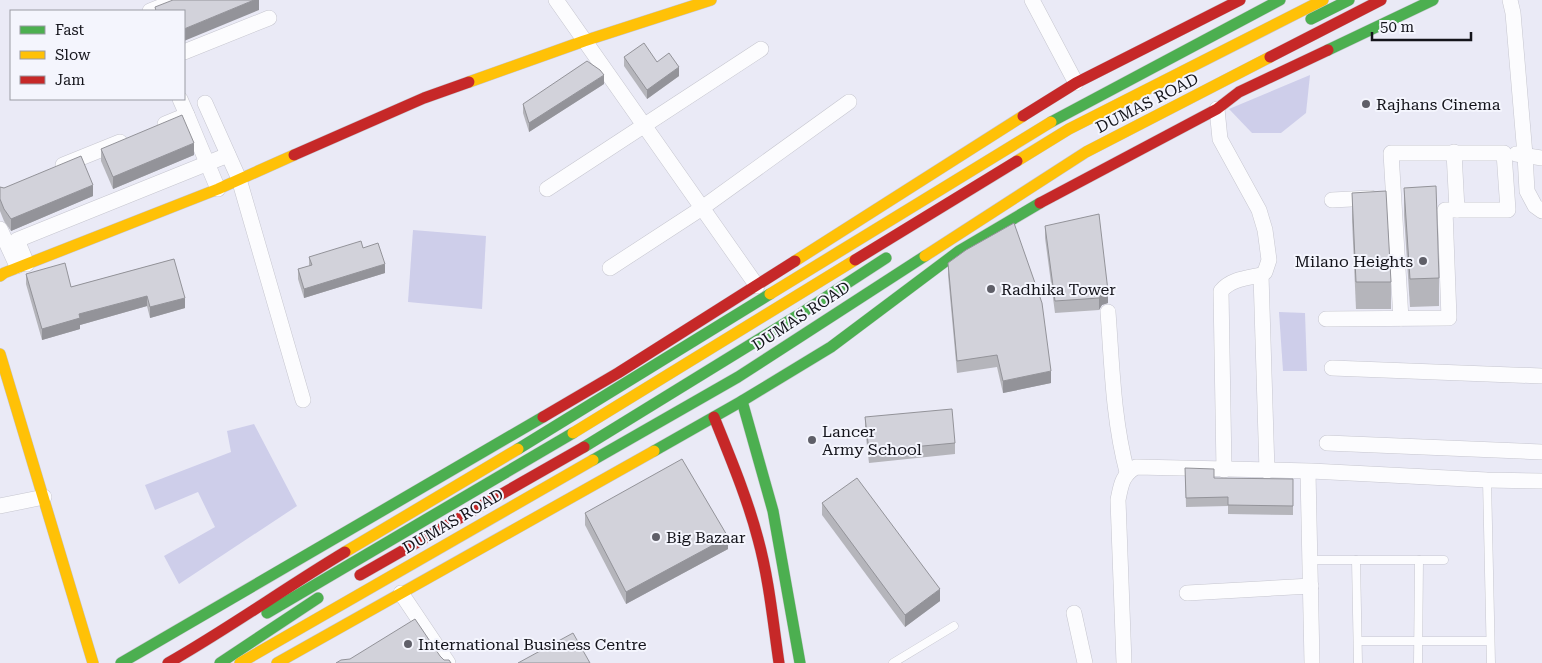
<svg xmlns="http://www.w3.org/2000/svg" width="1542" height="663" font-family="'Roboto Serif',serif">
	<rect width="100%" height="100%" fill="#eaeaf6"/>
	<g fill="#ceceea">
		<polygon points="1310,75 1306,113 1281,133 1252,133 1229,109"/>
		<polygon points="413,230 486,236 482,309 408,302"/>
		<polygon points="1279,312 1305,313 1307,371 1283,371"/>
		<polygon points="254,424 297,506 179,584 164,556 215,527 198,492 155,510 145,485 231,452 227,431"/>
	</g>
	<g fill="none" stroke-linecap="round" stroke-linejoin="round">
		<g stroke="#c6c6cf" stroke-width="9">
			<g id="lane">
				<polyline points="1487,480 1491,663"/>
				<polyline points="1310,560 1444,560"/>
				<polyline points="1356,560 1358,663"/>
				<polyline points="1358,641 1490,641"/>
				<polyline points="893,663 954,626"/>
				<polyline points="1418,663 1419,560"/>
			</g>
		</g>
		<g stroke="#c6c6cf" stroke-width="16">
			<g id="street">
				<polyline points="556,0 757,286"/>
				<polyline points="1032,0 1076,83"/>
				<polyline points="1510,0 1513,13 1525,155 1527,191 1535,206 1542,211"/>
				<polyline points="150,11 177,0"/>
				<polyline points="184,52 269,18"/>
				<polyline points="205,103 239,179 303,400"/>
				<path d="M1217,109L1220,139L1259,210L1265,230L1269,260L1265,272L1261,275C1247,278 1231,279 1221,291L1224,470"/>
				<polyline points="187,115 218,189"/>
				<polyline points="165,124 187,115 180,99"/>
				<polyline points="1454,152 1457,210"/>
				<polyline points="1516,154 1542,158"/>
				<polyline points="63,165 120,142"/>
				<polyline points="547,189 761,49"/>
				<polyline points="1332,200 1371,198"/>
				<polyline points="0,229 17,266"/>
				<polyline points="27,264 17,240 228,155"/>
				<polyline points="610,268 702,208 849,102"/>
				<polyline points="1261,275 1267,471"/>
				<path d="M1108,312C1112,365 1113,419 1127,472"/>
				<polyline points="1326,319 1449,318 1445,210 1508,210 1504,153 1391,153 1401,319"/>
				<polyline points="1332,368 1542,376"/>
				<polyline points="1327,443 1542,452"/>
				<polyline points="1308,472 1312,663"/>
				<polyline points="0,506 44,497"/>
				<polyline points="401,593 448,663"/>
				<polyline points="1187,593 1311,586"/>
				<polyline points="1074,613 1085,663"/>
				<path d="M1124,663L1118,500C1121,485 1122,475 1136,467L1311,471L1487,480L1542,481"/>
			</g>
		</g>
		<g stroke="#c6c6cf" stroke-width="12">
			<g id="fast">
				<polyline points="1311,19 1349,0"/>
				<polyline points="1328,50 1433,0"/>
				<polyline points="1051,122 1280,0"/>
				<polyline points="742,401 773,511 800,663"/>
				<polyline points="584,447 800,314 886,258"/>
				<polyline points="518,449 770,294"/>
				<polyline points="654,451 742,401 831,347 959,251 1040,203"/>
				<polyline points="593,460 738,377 925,256"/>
				<polyline points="267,613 573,433"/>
				<polyline points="121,663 543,417"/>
				<polyline points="220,663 318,598"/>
			</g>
		</g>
		<g stroke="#c6c6cf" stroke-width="12">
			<g id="slow">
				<polyline points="469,82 584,41 711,0"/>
				<polyline points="1017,161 1069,129 1323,0"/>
				<polyline points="925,256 1086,152 1270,57"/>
				<polyline points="795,261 1023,116"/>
				<polyline points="0,276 4,273 218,189 294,155"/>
				<polyline points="770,294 1051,122"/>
				<polyline points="0,354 93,663"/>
				<polyline points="573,433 855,260"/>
				<polyline points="345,552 518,449"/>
				<polyline points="240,663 593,460"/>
				<polyline points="277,663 654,451"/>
			</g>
		</g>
		<g stroke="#c6c6cf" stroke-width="12">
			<g id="jam">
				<polyline points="1270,57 1381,0"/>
				<polyline points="1023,116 1076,83 1240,0"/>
				<polyline points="294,155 424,98 469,82"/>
				<polyline points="1040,203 1217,109 1239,92 1328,50"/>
				<polyline points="855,260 1017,161"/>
				<polyline points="543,417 618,373 795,261"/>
				<path d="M714,417C730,457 747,497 758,539C769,579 773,622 779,663"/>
				<polyline points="360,575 584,447"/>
				<path d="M168,663C228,629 285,588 345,552"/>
			</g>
		</g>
		<use href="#lane" stroke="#fcfcfe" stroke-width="8"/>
		<use href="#street" stroke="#fcfcfe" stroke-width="15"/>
		<use href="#fast" stroke="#4caf50" stroke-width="11"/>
		<use href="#slow" stroke="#ffc107" stroke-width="11"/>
		<use href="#jam" stroke="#c62828" stroke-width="11"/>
	</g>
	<g fill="#b5b5bb">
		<polygon points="624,57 657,62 679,76 647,99 624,66"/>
		<polygon points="604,84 529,132 523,113 523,104"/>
		<polygon points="101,149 194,155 113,189 101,161"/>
		<polygon points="0,187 4,188 93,196 11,231 4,221 0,211"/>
		<polygon points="1404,188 1439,278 1439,306 1410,307 1404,215"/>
		<polygon points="1352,193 1391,282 1391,309 1356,309 1352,220"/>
		<polygon points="1045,226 1108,303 1102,305 1099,310 1055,313 1045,238"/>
		<polygon points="363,248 385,273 304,298 298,279 298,269 309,266 309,257"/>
		<polygon points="174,259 185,308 150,318 147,306 80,325 80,329 42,340 26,284 26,274 71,287"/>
		<polygon points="948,263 1051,383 1003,393 997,367 957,373 948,275"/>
		<polygon points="865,417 955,443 955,454 869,463 865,429"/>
		<polygon points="1185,468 1214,478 1293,479 1293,515 1228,514 1228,506 1186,507"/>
		<polygon points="822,503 940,601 905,627 822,515"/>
		<polygon points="585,513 728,549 626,604 585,525"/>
	</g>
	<g fill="#939399">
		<polygon points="254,0 259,0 259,10 184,41 184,29"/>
		<polygon points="679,67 679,76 647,99 647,90"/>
		<polygon points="604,75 604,84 529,132 529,123"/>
		<polygon points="194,143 194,155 113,189 113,177"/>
		<polygon points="93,185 93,196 11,231 11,219"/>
		<polygon points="385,264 385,273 304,298 304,289"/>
		<polygon points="1108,291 1108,303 1102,305 1099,310 1099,298 1102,293"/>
		<polygon points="147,296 147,306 80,325 80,329 42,340 42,329 79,314"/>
		<polygon points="185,298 185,308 150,318 150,307"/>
		<polygon points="1051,371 1051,383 1003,393 1003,381"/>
		<polygon points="728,537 728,549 626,604 626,592"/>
		<polygon points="940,589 940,601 905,627 905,615"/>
	</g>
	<g fill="#d2d2da" stroke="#939399">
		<polygon points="173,0 254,0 184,29 184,11 156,11 155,7"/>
		<polygon points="644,43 657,62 669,53 679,67 647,90 624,57"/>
		<polygon points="587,61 600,70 604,75 529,123 523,104"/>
		<polygon points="182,115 194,143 113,177 101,149"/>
		<polygon points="81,156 93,185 11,219 4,209 0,199 0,187 4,188"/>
		<polygon points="1436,186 1439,278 1410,279 1404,188"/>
		<polygon points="1386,191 1391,282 1356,282 1352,193"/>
		<polygon points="1099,214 1108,291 1102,293 1099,298 1055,301 1045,226"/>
		<polygon points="1014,223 1042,303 1051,371 1003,381 997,355 957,361 948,263 966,250"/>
		<polygon points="361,241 363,248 378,243 385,264 304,289 298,269 312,265 309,257"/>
		<polygon points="174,259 185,298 150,307 147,296 79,314 80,318 42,329 26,274 65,263 71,287"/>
		<polygon points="952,409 955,443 869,451 865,417"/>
		<polygon points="682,459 728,537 626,592 585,513"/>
		<polygon points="1185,468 1214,469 1214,478 1293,479 1293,506 1228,505 1228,497 1186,498"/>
		<polygon points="857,478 940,589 905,615 822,503"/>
		<polygon points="415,619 440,656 444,660 449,660 451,663 336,663 341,660 350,659"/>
		<polygon points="573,633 590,663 518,663"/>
	</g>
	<g fill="#5f5f68" stroke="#f4f5fd" stroke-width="2">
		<circle cx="1366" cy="104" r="5"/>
		<circle cx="1423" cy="261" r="5"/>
		<circle cx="991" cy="289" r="5"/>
		<circle cx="812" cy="440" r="5"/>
		<circle cx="656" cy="537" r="5"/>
		<circle cx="408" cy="644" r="5"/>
	</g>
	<g text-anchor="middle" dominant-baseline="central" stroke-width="4" stroke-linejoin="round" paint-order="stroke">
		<g font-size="16" fill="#14141b" stroke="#f4f5fd">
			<text transform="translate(1147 103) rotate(-27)">DUMAS ROAD</text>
			<text transform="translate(801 316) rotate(-33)">DUMAS ROAD</text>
			<text transform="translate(453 521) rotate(-30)">DUMAS ROAD</text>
		</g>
		<g font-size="16" fill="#14141b" stroke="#f4f5fd" text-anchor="start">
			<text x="1376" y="104">Rajhans Cinema</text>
			<text x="1413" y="261" text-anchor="end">Milano Heights</text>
			<text x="1001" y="289">Radhika Tower</text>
			<text x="822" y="431">Lancer<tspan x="822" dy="18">Army School</tspan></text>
			<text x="666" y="537">Big Bazaar</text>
			<text x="418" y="644">International Business Centre</text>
		</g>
	</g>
	<rect x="10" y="10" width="175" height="90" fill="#f4f5fd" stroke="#9a9ba3"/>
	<rect x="20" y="26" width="25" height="8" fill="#4caf50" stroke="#9a9ba3"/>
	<text x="55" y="35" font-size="15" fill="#14141b">Fast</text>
	<rect x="20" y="51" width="25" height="8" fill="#ffc107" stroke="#9a9ba3"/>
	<text x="55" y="60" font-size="15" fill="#14141b">Slow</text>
	<rect x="20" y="76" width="25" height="8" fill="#c62828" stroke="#9a9ba3"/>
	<text x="55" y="85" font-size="15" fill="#14141b">Jam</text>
	<path d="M1372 32v8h99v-8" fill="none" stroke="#14141b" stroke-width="2.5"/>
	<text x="1380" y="32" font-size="15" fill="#14141b" stroke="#f4f5fd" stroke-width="4" paint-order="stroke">50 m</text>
</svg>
